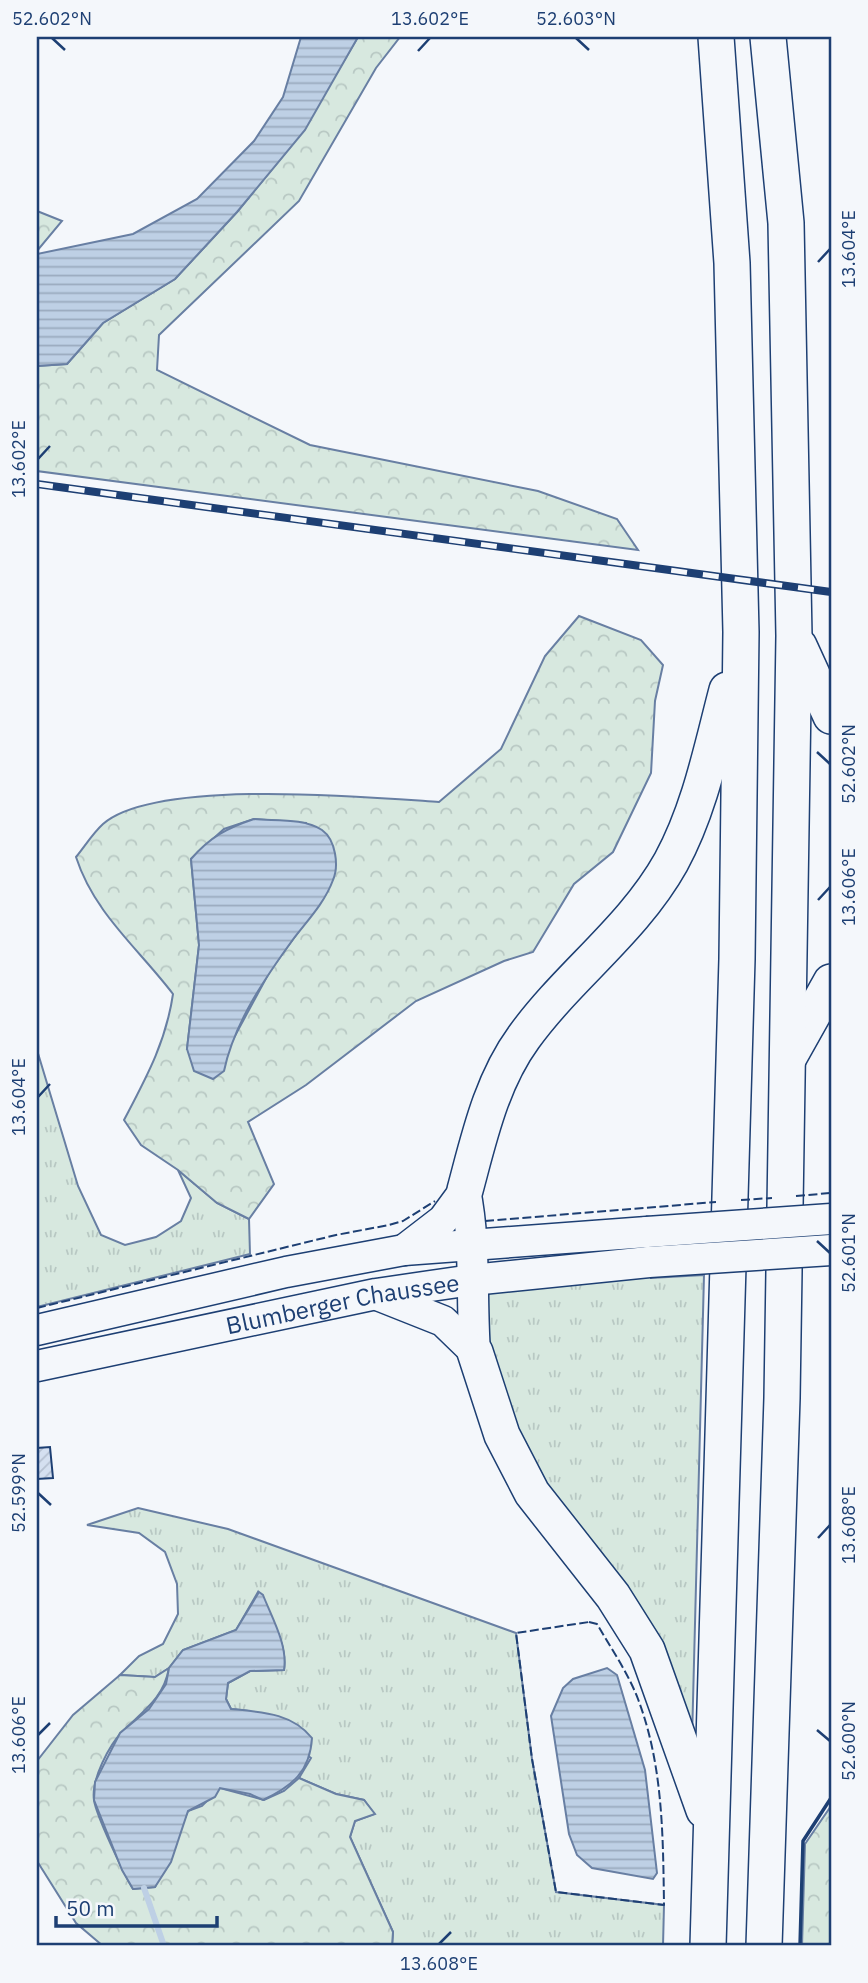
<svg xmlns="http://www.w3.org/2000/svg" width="868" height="1983" font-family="'IBM Plex Sans',sans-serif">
	<defs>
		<pattern id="grass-tufts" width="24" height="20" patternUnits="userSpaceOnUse" patternTransform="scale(1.75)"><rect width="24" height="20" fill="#d7e8df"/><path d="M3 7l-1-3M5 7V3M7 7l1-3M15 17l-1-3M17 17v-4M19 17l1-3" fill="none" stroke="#b8c8c3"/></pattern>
		<pattern id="forest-crowns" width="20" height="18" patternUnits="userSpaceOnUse" patternTransform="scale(1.75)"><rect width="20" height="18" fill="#d7e8df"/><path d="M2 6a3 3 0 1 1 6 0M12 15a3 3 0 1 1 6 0" fill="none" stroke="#b8c8c3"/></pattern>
		<pattern id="water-rules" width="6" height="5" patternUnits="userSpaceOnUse" patternTransform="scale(1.75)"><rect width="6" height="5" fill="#bed0e5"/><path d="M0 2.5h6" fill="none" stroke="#9aaabe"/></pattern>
		<pattern id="building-hatch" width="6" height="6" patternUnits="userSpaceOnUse" patternTransform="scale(1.75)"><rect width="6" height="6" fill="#d5e0f0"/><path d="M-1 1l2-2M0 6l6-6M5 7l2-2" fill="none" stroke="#b6c1d1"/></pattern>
	</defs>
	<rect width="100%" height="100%" fill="#f4f7fb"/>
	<g fill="url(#grass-tufts)" stroke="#687fa3" stroke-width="2">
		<polygon points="37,1050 78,1186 101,1235 125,1245 156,1237 181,1221 191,1198 178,1170 217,1203 249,1219 250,1254 37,1307"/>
		<polygon points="650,1274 651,1278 704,1275 692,1740 544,1496 488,1360 488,1291"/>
		<path d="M138,1508L228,1529L516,1633L532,1759L556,1892L664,1905L663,1946H392L393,1932L350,1837L355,1821L374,1814L364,1800L336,1794L299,1778L311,1758L248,1711L231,1709L226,1699L228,1683L250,1671L284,1670C288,1643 269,1616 258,1592L236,1630L183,1650L169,1668L155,1677L120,1675L139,1656L163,1644L178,1614L177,1584L165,1552L139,1533L87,1525Z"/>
	</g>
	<g fill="url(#forest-crowns)" stroke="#687fa3" stroke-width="2" fill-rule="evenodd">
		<polygon points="358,37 400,37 376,68 299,201 159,335 157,370 310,445 538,491 617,519 638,550 37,471 37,366 67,364 103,323 175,279 237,212 300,135"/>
		<polygon points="37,211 62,221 37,251"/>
		<path d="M579,616L641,640L663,665L655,701L651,773L613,852L574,884L533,952L504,961L416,1001L306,1085L248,1122L274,1184L249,1219L217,1203L178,1170L141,1145L124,1120C146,1078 166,1042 173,994C138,948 94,913 76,857C85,846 93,833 103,824C156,778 367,797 439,802L501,749L545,656ZM254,819L306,823L326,894L270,971L230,1045L187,1049L199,945L191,859L224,829Z"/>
		<path d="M169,1668C164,1698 143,1711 123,1731C109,1745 91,1780 94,1800C96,1815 124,1874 133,1889L155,1887L188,1811L202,1806L220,1788L264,1800L284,1791L299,1778L336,1794L364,1800L375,1814L355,1821L350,1837L393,1932L392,1946H103L76,1923L37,1861V1761L73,1715L120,1675L155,1677Z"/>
		<polygon points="831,1806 831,1946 802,1946 805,1844"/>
	</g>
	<g fill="url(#water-rules)" stroke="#687fa3" stroke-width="2">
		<polygon points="301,37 358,37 305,130 237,212 175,279 103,323 67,364 37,366 37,254 133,234 197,199 254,141 283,97"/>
		<path d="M254,819C275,821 304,818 322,830C336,840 339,866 333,880C325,902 308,920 294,938C265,978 234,1023 224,1071L213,1079L194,1071L187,1049L199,945L191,859C210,837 227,828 254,819Z"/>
		<path d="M259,1592L263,1595C272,1618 288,1645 284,1670L250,1671L228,1683L226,1699L231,1709C262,1712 292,1713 312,1738C310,1771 293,1786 263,1800L250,1794L220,1788L215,1797L188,1811L171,1862L155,1887L133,1889L122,1870L94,1800L95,1782L120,1733L149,1709L166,1684L169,1668L183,1650L236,1630Z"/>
		<polygon points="607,1668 617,1675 645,1770 657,1873 653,1879 592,1868 577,1855 569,1834 551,1716 563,1688 573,1679"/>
	</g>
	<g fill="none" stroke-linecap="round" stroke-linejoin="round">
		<polyline stroke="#bed0e5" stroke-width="6" points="144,1888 164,1946"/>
	</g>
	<polygon fill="url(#building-hatch)" stroke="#1d3f73" stroke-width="2" points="50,1447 53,1478 37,1479 37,1448"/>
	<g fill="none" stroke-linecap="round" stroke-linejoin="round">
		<g stroke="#1d3f73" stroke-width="33">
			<g id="primary">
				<path d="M465,1190C476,1244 471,1298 475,1352"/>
				<polyline points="404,1250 443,1220 465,1190"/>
				<polyline points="380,1296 443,1321 475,1352"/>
				<polyline points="37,1330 286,1272 404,1250 647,1232"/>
				<path id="s1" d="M37,1366L376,1294L472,1280L649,1262"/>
			</g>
		</g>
		<g stroke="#1d3f73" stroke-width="38">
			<g id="highway">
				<polyline points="799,646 831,716"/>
				<polyline points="789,1057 831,982"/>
				<path d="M465,1190C479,1138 491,1082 524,1037C569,975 633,930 671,862C700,809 712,747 727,690"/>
				<polyline points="475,1352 502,1435 532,1493 613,1596 647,1650 704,1810"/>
				<polyline points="708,1946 737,959 741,632 732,263 716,37"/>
				<polyline points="764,1946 782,1398 794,636 786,223 768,37"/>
			</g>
		</g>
		<use href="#primary" stroke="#f4f7fb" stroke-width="30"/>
		<use href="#highway" stroke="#f4f7fb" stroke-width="35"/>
		<g stroke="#1d3f73" stroke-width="8">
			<polyline id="rail" points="37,484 831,592"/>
		</g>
		<use href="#rail" stroke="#f4f7fb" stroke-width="5" stroke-dasharray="16" stroke-linecap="butt"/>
		<g stroke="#1d3f73" stroke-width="33" stroke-linecap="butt">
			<g id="primary-bridge">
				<polyline points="647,1232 831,1219"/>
				<polyline points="649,1262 831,1250"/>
			</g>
		</g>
		<use href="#primary-bridge" stroke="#f4f7fb" stroke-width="30"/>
		<g stroke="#1d3f73" stroke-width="2" stroke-dasharray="9 3.5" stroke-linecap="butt">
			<polyline points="796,1196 831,1193"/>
			<polyline points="741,1200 772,1198"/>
			<polyline points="485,1221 716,1202"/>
			<polyline points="37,1308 336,1235 389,1225 403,1221 435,1201"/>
			<path d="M589,1622L597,1624C611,1648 628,1673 638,1699C663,1765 663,1835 664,1905L556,1892L532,1759L516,1633Z"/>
		</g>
		<polyline stroke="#1d3f73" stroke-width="3.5" points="800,1946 803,1841 831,1798"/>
	</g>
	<path fill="none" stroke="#1d3f73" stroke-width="2.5" d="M52,38L65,50M576,38L589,50M418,51L430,38M818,262L830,249M38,459L50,446M817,752L830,764M818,900L830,887M38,1097L50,1084M817,1241L830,1253M38,1493L51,1505M818,1538L830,1525M817,1730L830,1741M38,1735L50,1723M439,1944L451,1932"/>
	<g text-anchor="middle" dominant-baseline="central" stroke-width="5" stroke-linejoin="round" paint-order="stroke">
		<g font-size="24" fill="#1d3f73" stroke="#f4f7fb">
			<text stroke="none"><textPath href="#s1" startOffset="312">Blumberger Chaussee</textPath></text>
		</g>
	</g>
	<rect width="868" height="1983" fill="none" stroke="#f4f7fb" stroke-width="77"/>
	<path d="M56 1916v10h161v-10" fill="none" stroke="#1d3f73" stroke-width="3.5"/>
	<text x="66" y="1916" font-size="21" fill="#1d3f73" stroke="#f4f7fb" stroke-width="5" paint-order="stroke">50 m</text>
	<rect x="38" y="38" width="792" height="1906" fill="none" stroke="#1d3f73" stroke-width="2.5"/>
	<g font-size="18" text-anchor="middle" fill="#1d3f73">
		<text x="52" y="25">52.602°N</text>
		<text x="430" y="25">13.602°E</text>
		<text x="576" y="25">52.603°N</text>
		<text transform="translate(849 249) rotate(-90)" y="6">13.604°E</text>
		<text transform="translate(19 459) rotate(-90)" y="6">13.602°E</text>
		<text transform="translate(849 764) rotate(-90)" y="6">52.602°N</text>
		<text transform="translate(849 887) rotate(-90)" y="6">13.606°E</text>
		<text transform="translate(19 1097) rotate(-90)" y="6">13.604°E</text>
		<text transform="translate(849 1253) rotate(-90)" y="6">52.601°N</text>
		<text transform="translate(19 1493) rotate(-90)" y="6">52.599°N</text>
		<text transform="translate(849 1525) rotate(-90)" y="6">13.608°E</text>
		<text transform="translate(19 1735) rotate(-90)" y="6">13.606°E</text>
		<text transform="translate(849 1741) rotate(-90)" y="6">52.600°N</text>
		<text x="439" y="1970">13.608°E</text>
	</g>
</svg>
